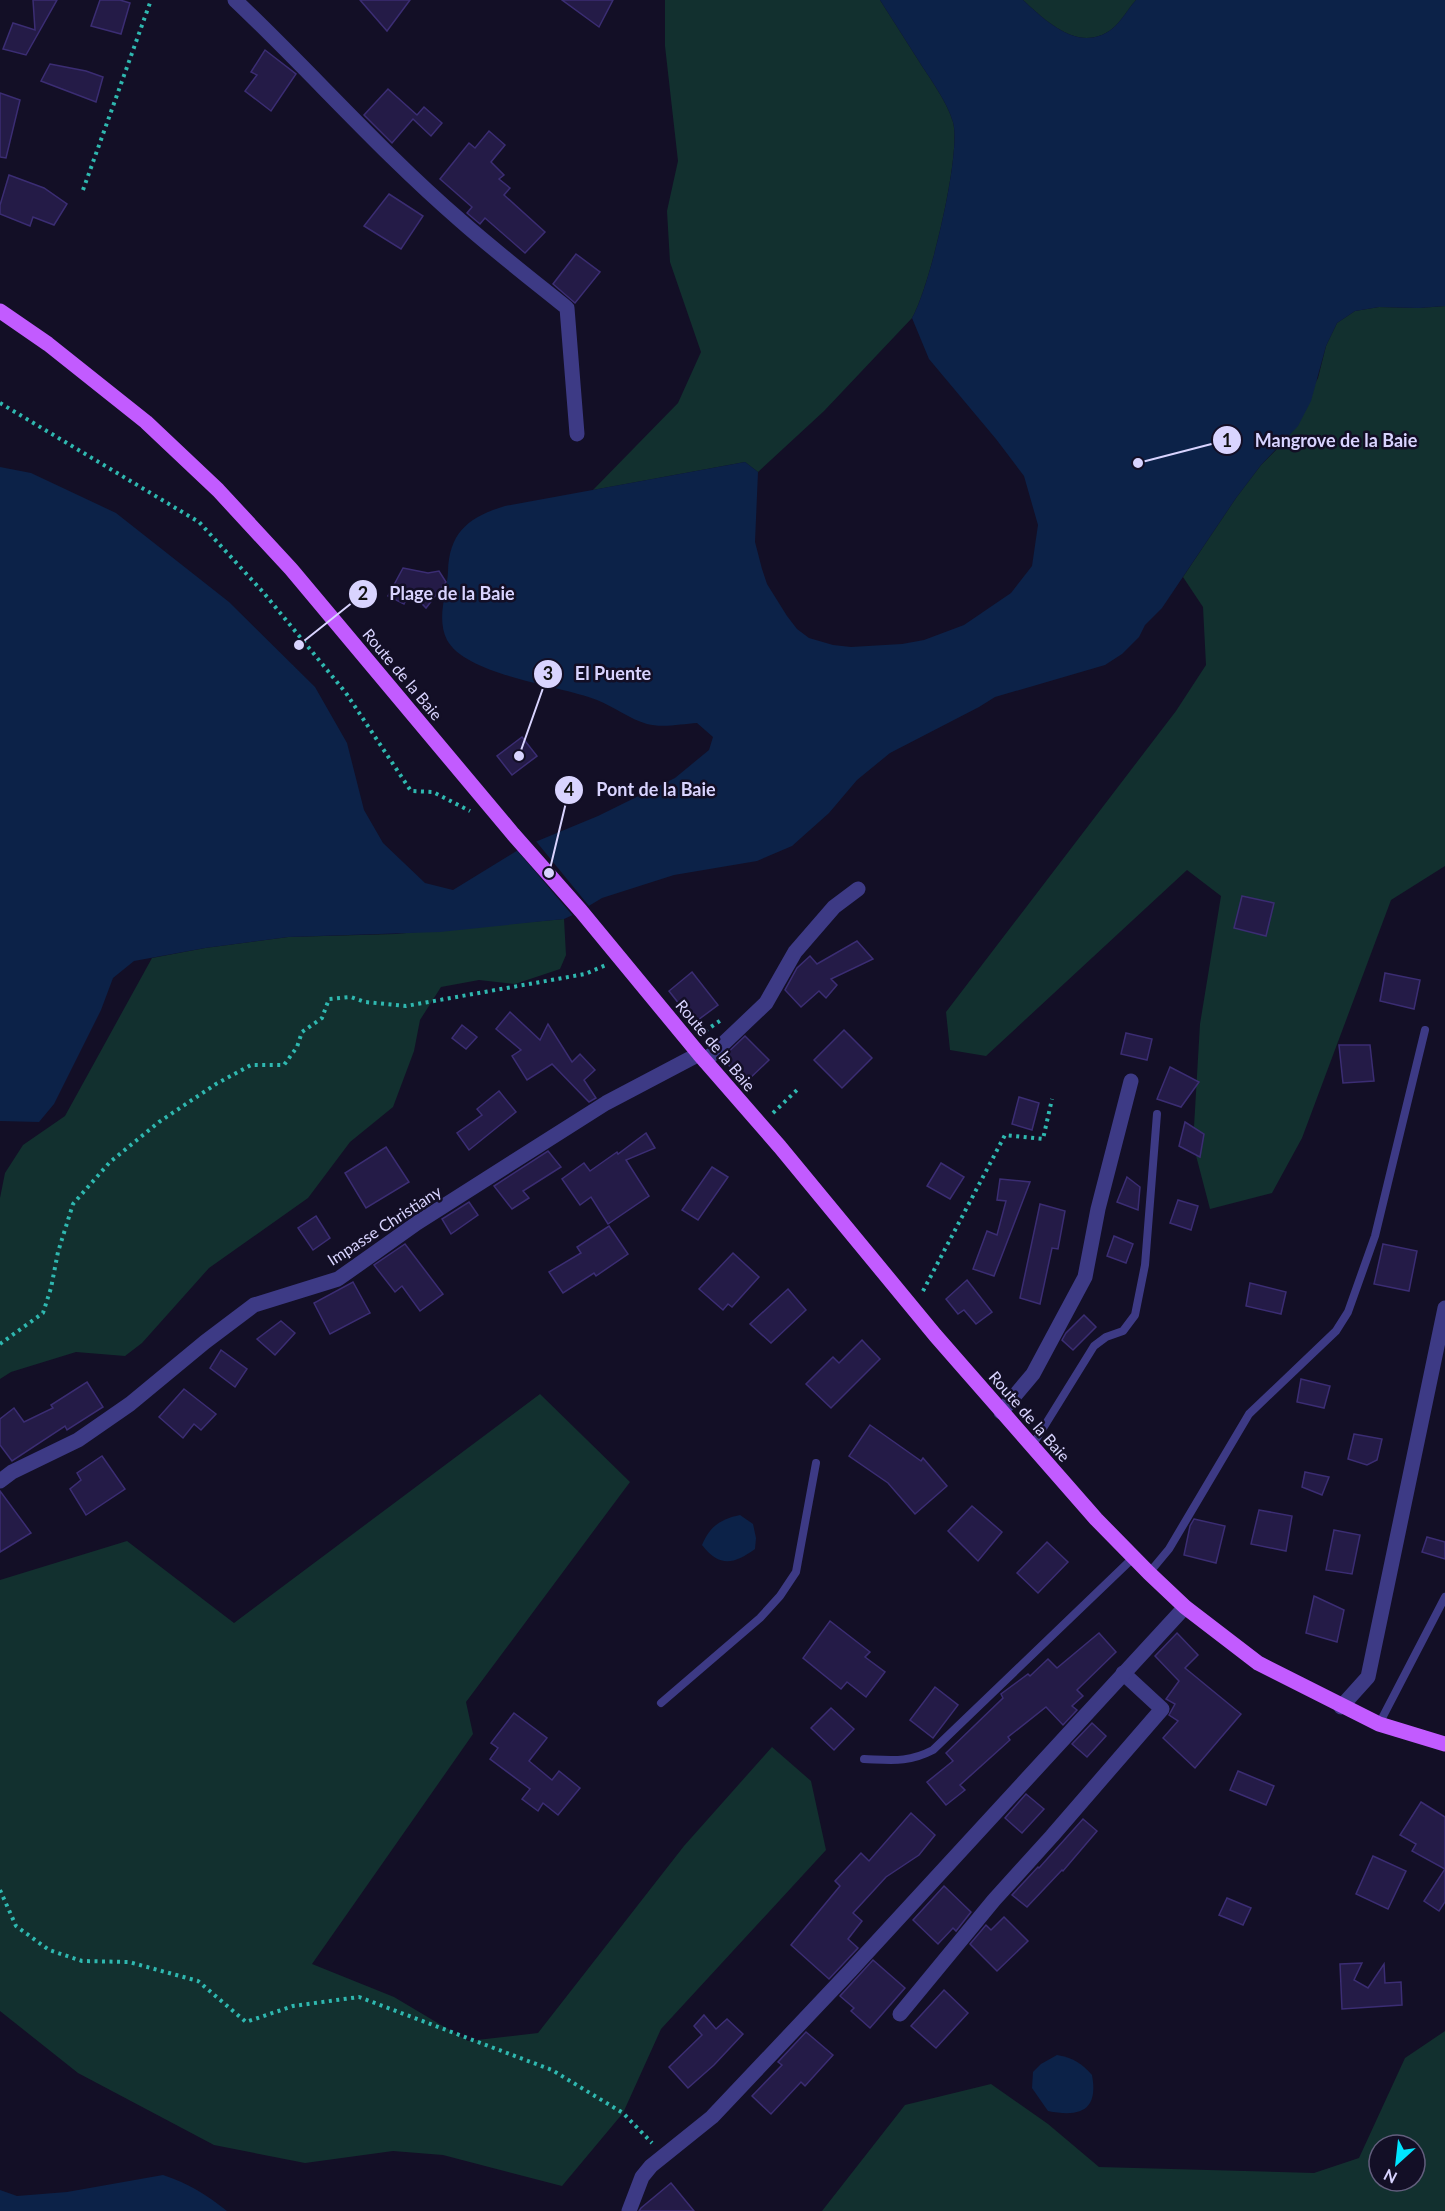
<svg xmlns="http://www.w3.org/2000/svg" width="1445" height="2211" font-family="Lato,sans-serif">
	<rect width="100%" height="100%" fill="#130f26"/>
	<g fill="#12302f" fill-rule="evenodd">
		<path d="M665,0H880C894,22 908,44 922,66C933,83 947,102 953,122C962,153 929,290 912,318L824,411L758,472L745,462L593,490L678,403L701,352L670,262L667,211L678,161L665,46Z"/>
		<path d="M1023,0H1136C1128,9 1121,22 1112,29C1079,54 1046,21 1023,0Z"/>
		<polygon points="1445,306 1445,866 1391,900 1302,1138 1272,1193 1210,1209 1193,1144 1200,1024 1221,896 1187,870 986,1056 950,1050 946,1012 1176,711 1206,665 1203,607 1183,577 1236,498 1261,465 1280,446 1318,378 1326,346 1337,323 1355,311 1379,307 1419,308"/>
		<polygon points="564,919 566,955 560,969 515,984 479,980 441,987 420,1020 414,1051 393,1107 350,1142 308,1198 209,1268 142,1343 125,1356 76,1352 11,1372 0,1379 0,1198 5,1173 23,1145 65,1116 152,958 205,948 288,937 395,934"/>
		<polygon points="540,1394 630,1482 466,1702 473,1734 312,1964 394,1997 468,2041 538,2033 684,1846 772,1747 811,1781 826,1850 661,2029 623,2113 562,2186 443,2155 393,2151 305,2163 214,2145 78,2073 0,2011 0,1580 127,1541 234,1623"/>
		<path d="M1445,2031V2211H822L905,2105L991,2084L1048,2124L1099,2167L1314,2173L1359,2158L1405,2058ZM1379,2145H1415V2181H1379Z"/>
	</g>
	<g fill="#0c2248">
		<path d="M880,0H1023C1046,21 1079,54 1112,29C1121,22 1128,9 1136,0H1445V306L1419,308L1379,307L1355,311L1337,323L1326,346L1311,401L1298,426L1261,465L1236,498L1162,608L1145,625L1139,637L1122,654L1105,665L995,697L979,707L890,753L857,780L829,813L792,846L757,861L674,875L602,898L577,913L564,919L440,932L288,937L205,948L134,961L113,978L101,1010L54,1104L39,1122L0,1121V467L31,473L116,513L229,602L315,687L347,743L364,810L383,843L425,883L453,890L523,847L598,816L675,778L709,750L713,737L697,723C682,724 662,728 647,724C630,719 614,707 597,700C559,685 467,676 447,640C436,618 447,594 448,572C449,532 469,517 505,506L745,462L758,472L755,542L762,569L767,584L787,616L797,629L809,638L833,645L851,647L902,644L924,640L964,625L1011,593L1032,566L1038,525L1024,476L996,439L929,359L912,318C929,290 962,153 953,122C947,102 933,83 922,66C908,44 894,22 880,0Z"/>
		<path d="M740,1515L753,1524L756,1538L755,1549C734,1564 720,1568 702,1545C710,1526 721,1519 740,1515Z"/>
		<path d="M1057,2055C1074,2058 1081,2063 1092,2075C1099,2112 1078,2117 1048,2111L1032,2088L1033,2072L1041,2064Z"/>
		<path d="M163,2175C188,2183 207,2195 227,2211H0V2190L17,2196L67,2192Z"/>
	</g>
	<polygon fill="#130f26" points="535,840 589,906 574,917 515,848"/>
	<g fill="#241b47" stroke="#3b2d73" stroke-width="1.5">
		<polygon points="33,0 57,0 26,55 3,49 13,23 35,30"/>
		<polygon points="100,0 120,0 130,3 121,34 91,26"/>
		<polygon points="360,0 410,0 387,31"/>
		<polygon points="562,0 613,0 599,27"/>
		<polygon points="265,50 296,74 271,111 245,91 257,75 251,72"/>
		<polygon points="50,64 86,71 103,77 96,102 41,81"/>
		<polygon points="388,89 417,115 424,107 442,123 431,136 413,119 392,143 364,115"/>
		<polygon points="0,93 20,100 6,158 0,157"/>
		<polygon points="489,131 505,145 491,162 504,175 499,179 510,188 504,195 545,232 525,253 485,218 480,224 467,213 472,207 440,179 469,143 475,148"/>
		<polygon points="9,175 44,188 67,204 54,225 33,217 30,226 0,214 0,205"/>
		<polygon points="389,194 423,216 401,249 364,226"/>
		<polygon points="576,254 600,272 575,303 553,284"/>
		<polygon points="403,568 428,573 439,571 446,582 426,608 410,591 404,604 388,596"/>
		<polygon points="522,737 537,756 512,775 497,756"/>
		<polygon points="1242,896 1274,903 1266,936 1234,928"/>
		<polygon points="857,941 873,959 831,979 837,985 826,998 819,991 801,1007 785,990 797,968 810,956 817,964"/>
		<polygon points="692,972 718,1005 694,1023 669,991"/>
		<polygon points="1385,973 1420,980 1414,1009 1380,1001"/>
		<polygon points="510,1012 540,1040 548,1024 572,1062 580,1054 595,1070 584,1080 596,1098 589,1102 552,1064 527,1080 512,1056 521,1050 496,1029"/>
		<polygon points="462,1025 477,1037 466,1049 452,1038"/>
		<polygon points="844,1030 872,1058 842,1088 814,1060"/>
		<polygon points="1126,1033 1152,1039 1147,1060 1121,1054"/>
		<polygon points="745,1036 769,1060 745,1083 722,1058"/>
		<polygon points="1339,1045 1370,1045 1374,1081 1343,1083"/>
		<polygon points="1170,1067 1199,1082 1181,1107 1157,1099"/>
		<polygon points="499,1091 516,1112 469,1150 457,1133 482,1115 477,1109"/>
		<polygon points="1019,1097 1039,1103 1032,1130 1012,1124"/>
		<polygon points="1185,1122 1204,1134 1200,1157 1179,1146"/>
		<polygon points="646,1133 655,1148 626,1160 649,1196 608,1224 591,1197 580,1205 562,1179 584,1163 590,1171 617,1152 618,1154"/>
		<polygon points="386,1147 409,1182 366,1208 345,1173"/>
		<polygon points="548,1151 561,1167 523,1191 529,1198 512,1209 494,1186"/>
		<polygon points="941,1163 964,1177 950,1199 927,1186"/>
		<polygon points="712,1167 728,1177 698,1220 682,1210"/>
		<polygon points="1127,1177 1140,1187 1138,1210 1117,1202"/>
		<polygon points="1000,1179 1030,1182 994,1276 973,1269 987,1231 997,1235 1006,1201 997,1200"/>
		<polygon points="1178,1200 1198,1206 1191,1230 1170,1223"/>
		<polygon points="469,1202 478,1215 451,1234 442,1219"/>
		<polygon points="1040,1204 1065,1211 1058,1249 1052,1248 1040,1304 1020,1298"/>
		<polygon points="316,1216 330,1238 313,1250 298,1228"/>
		<polygon points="609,1226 628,1254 596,1276 594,1273 563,1293 549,1272 581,1253 577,1247"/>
		<polygon points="1114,1236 1133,1244 1126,1263 1107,1256"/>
		<polygon points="405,1244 443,1294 420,1311 402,1286 395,1292 374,1265"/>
		<polygon points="1383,1244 1417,1251 1409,1291 1374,1284"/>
		<polygon points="733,1253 759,1277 732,1307 728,1304 723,1310 699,1289"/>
		<polygon points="967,1280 992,1312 976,1324 964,1310 958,1314 946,1299"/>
		<polygon points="353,1282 370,1313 330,1334 314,1303"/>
		<polygon points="1250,1283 1286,1292 1281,1314 1246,1306"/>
		<polygon points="788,1289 806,1310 771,1343 750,1324"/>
		<polygon points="1084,1315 1096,1327 1073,1350 1062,1340 1066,1333"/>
		<polygon points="281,1321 295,1333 275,1355 257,1339"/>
		<polygon points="862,1340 880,1359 831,1408 806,1384 833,1357 839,1363"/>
		<polygon points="221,1350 247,1369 235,1387 210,1368"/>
		<polygon points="1301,1379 1330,1386 1324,1408 1297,1402"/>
		<polygon points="87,1382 103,1407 67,1430 65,1426 12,1461 0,1445 0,1419 14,1408 24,1422 53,1408 51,1405"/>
		<polygon points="184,1389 216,1414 201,1430 194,1424 183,1438 159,1417"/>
		<polygon points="870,1425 921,1461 923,1458 947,1486 915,1514 888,1483 849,1456"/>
		<polygon points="1354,1434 1382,1439 1377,1460 1367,1465 1348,1459"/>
		<polygon points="102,1456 125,1489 86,1515 70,1489 81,1480 77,1473"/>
		<polygon points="1305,1472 1329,1477 1322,1495 1302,1487"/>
		<polygon points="0,1491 31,1533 0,1552"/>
		<polygon points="972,1506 1002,1532 978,1561 948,1531"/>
		<polygon points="1259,1510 1292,1516 1286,1551 1251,1544"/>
		<polygon points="1194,1519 1225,1526 1216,1563 1184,1555 1190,1526"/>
		<polygon points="1334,1530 1360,1535 1352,1574 1326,1570"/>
		<polygon points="1427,1537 1445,1542 1445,1559 1422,1552"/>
		<polygon points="1047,1542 1068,1562 1038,1593 1017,1573"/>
		<polygon points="1314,1596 1344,1610 1337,1642 1306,1633"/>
		<polygon points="830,1621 870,1652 865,1657 885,1672 866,1697 847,1682 841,1689 803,1658"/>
		<polygon points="1099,1633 1116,1652 1077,1690 1083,1696 1072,1706 1077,1710 1063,1725 1046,1707 1008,1737 1010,1740 960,1785 965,1790 946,1805 927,1782 953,1761 946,1753 1003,1698 1001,1694 1028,1674 1030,1676 1048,1659 1057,1668"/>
		<polygon points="1177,1633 1198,1655 1185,1668 1241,1714 1195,1768 1163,1738 1178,1721 1169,1715 1175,1704 1166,1699 1179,1681 1155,1656"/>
		<polygon points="935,1687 958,1705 933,1738 910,1720"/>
		<polygon points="831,1708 854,1729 834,1750 811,1728"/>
		<polygon points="514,1713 547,1738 529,1761 552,1780 559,1771 580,1788 558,1815 543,1803 538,1811 522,1799 530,1789 490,1759 498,1748 491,1743"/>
		<polygon points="1092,1723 1106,1736 1087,1757 1072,1744"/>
		<polygon points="1238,1771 1274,1786 1266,1805 1230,1790"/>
		<polygon points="1026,1794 1044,1809 1022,1833 1005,1818"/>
		<polygon points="1421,1802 1445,1817 1445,1902 1439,1911 1424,1901 1445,1869 1412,1851 1416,1844 1400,1835"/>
		<polygon points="911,1813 935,1835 919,1855 886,1877 853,1913 862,1921 848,1939 858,1948 829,1979 791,1945 840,1886 835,1881 861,1853 869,1861"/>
		<polygon points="1083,1819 1097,1831 1063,1871 1062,1870 1027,1907 1012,1895 1038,1867 1039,1868"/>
		<polygon points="1373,1856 1406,1871 1388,1909 1356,1894"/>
		<polygon points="944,1886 971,1912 956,1931 953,1928 938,1944 913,1920"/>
		<polygon points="1227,1898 1251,1908 1243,1925 1219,1915"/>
		<polygon points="1004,1917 1028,1941 997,1971 970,1944 986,1925 991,1930"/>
		<polygon points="873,1960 905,1988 870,2028 851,2011 854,2008 840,1996"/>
		<polygon points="1362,1963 1354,1980 1368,1988 1384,1964 1385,1983 1401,1982 1402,2005 1342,2009 1340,1964"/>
		<polygon points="944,1990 968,2013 936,2048 911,2026"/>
		<polygon points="704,2015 716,2029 727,2019 743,2034 714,2065 688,2088 669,2067 702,2035 694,2026"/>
		<polygon points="806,2032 833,2055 805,2086 801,2082 771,2114 752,2096 782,2065 778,2062"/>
		<polygon points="671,2183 694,2211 639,2211 641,2208"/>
	</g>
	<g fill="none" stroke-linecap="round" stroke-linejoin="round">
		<g stroke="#2fb8b0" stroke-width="4" stroke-dasharray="3 4.5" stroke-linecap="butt">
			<polyline points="83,190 151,0"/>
			<polyline points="0,403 199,522 263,592 346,693 411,791 433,792 470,811"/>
			<polyline points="705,1031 721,1020"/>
			<polyline points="773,1113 798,1089"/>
			<polyline points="923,1291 1005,1135 1043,1139 1052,1099"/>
			<polyline points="0,1344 43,1313 51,1288 58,1252 73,1204 110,1162 159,1122 216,1084 251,1065 284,1065 297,1047 302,1032 322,1018 329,999 351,997 365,1002 406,1006 585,974 606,965"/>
			<polyline points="0,1890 16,1926 49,1950 82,1961 129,1962 198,1981 246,2022 293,2006 359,1997 552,2070 623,2113 652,2143"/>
		</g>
		<g stroke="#3d3a85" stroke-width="8">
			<polyline points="1032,1446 1094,1346 1106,1337 1123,1331 1135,1315 1145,1265 1157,1114"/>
			<polyline points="1149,1573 1169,1549 1249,1414 1336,1331 1348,1312 1375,1236 1425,1030"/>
			<polyline points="661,1703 760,1618 780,1596 796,1572 816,1463"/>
			<polyline points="1379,1724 1445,1597"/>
			<path d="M864,1759C891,1760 908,1763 933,1750L1134,1557"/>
		</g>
		<g stroke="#3d3a85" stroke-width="15">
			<path d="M235,0C311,72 381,152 461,221C495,251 531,279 567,308L577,434"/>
			<polyline points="705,1061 766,1003 795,952 834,907 858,889"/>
			<polyline points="1001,1412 1033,1374 1085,1277 1098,1209 1131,1081"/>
			<polyline points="0,1481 12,1472 78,1440 130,1404 205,1342 254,1305 338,1279 417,1223 606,1103 699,1054"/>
			<polyline points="1341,1707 1368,1677 1445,1308"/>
			<polyline points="900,2014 994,1900 1052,1836 1162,1709 1123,1673"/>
			<polyline points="629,2211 642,2177 651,2166 712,2117 851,1970 1185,1607"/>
		</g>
		<polyline stroke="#c25bff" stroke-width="15" points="0,311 48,344 146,422 218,490 291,569 513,834 581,911 699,1054 780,1147 935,1335 1096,1519 1149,1573 1185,1607 1258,1663 1379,1724 1445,1744"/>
	</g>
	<g text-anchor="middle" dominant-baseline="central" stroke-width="5" stroke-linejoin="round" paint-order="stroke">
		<g font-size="16" fill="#d9d4ff" stroke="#130f26">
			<text transform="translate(403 674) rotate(50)">Route de la Baie</text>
			<text transform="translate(716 1045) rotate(50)">Route de la Baie</text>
			<text transform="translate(384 1225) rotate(-33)">Impasse Christiany</text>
			<text transform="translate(1030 1416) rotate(49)">Route de la Baie</text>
		</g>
	</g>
	<path fill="none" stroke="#d9d4ff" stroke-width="2" d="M1138 463L1227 440M299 645L363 594M519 756L548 674M549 873L569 790"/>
	<g fill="#d9d4ff" stroke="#130f26" stroke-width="2">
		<circle cx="1138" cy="463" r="6"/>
		<circle cx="299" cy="645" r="6"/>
		<circle cx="519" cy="756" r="6"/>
		<circle cx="549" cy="873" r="6"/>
		<circle cx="1227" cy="440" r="15"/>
		<circle cx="363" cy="594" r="15"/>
		<circle cx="548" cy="674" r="15"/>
		<circle cx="569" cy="790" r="15"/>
	</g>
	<g font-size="18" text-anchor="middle" font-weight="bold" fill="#111">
		<text x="1227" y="447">1</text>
		<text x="363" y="600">2</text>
		<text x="548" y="680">3</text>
		<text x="569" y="796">4</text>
	</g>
	<g font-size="18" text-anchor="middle" font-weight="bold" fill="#d9d4ff" stroke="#130f26" stroke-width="5" stroke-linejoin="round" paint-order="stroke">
		<text x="1336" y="447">Mangrove de la Baie</text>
		<text x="452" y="600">Plage de la Baie</text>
		<text x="613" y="680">El Puente</text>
		<text x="656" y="796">Pont de la Baie</text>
	</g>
	<g transform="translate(1397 2163) rotate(207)"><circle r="28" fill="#130f26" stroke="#625e7d" stroke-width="1.5"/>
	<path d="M0-4.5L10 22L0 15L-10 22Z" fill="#00e5ff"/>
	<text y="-9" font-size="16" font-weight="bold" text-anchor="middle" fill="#d9d4ff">N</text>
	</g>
</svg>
